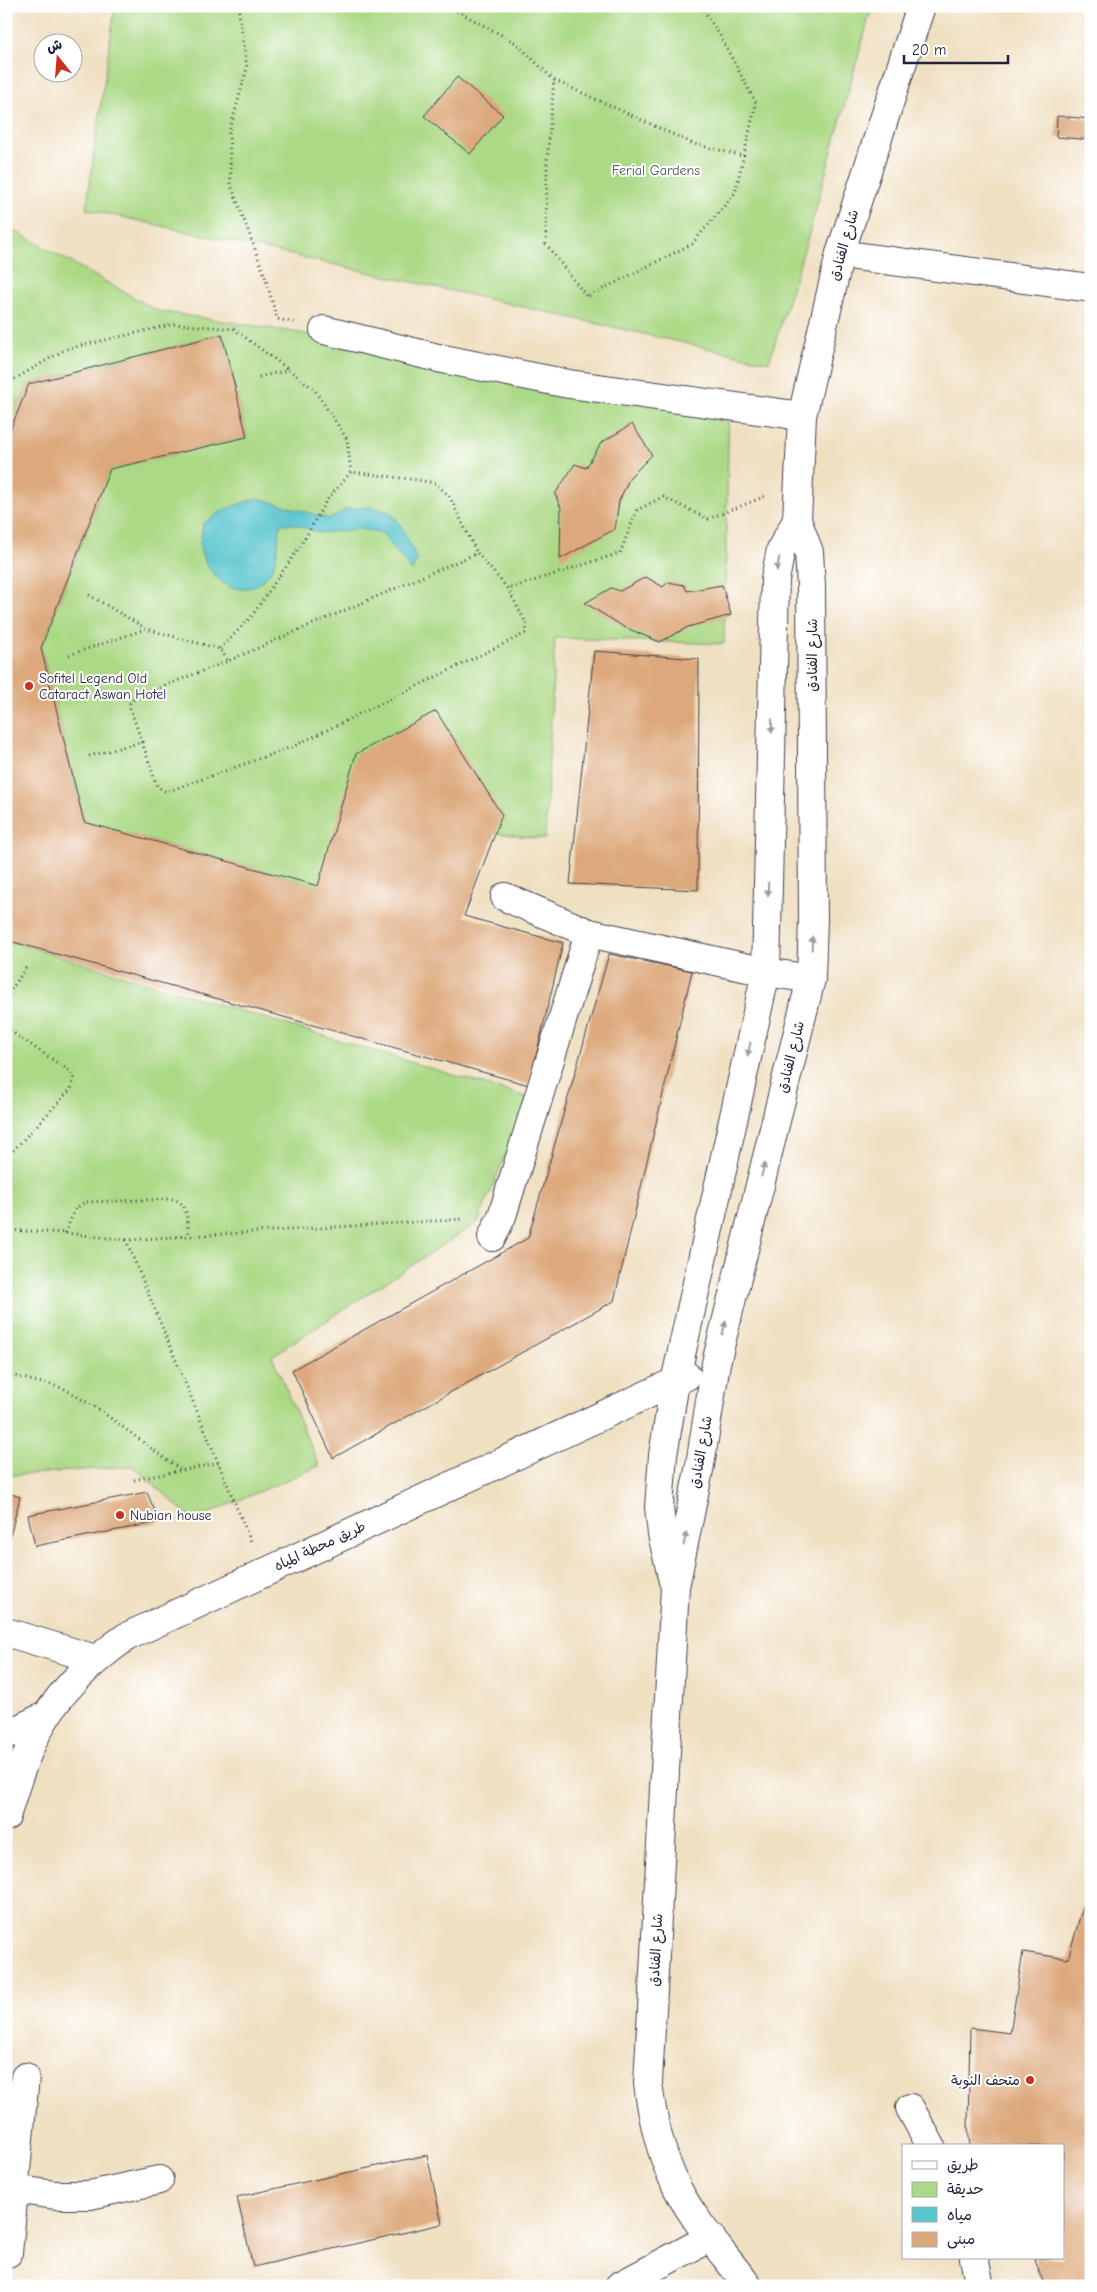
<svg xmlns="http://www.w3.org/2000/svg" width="1097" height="2292" font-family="'Comic Neue','Playpen Sans Arabic',sans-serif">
	<rect width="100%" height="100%" fill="#fff"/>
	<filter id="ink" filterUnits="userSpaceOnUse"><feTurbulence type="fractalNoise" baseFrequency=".02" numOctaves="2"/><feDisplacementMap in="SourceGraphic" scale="10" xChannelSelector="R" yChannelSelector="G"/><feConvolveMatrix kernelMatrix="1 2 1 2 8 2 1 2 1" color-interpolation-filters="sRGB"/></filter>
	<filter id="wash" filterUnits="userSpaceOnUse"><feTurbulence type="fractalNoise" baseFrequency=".0096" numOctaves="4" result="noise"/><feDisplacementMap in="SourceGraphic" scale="20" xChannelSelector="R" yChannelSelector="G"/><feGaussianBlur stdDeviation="1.12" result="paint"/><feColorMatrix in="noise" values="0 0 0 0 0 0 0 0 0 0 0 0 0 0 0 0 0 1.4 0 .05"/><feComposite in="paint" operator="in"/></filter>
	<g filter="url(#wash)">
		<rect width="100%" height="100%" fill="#f0e0c2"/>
		<g fill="#abd985" stroke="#667e60">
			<polygon points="115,6 872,6 808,237 769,362 86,209"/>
			<polygon points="6,226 158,311 729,400 724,644 555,638 545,839 495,833 318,886 84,822 41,648 110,469 247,437 222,334 29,384 6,431"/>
			<polygon points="6,940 529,1098 478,1222 272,1356 319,1466 193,1520 133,1466 6,1476"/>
		</g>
		<path fill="#58c5cf" stroke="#3d7485" d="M258,498L330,519L347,509L371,507L389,512L399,522L417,559L412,571L382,533L361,529L320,533L294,524H281C277,537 279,558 272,569C248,606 212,586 201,551C199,544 202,532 203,524L225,509Z"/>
		<g id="blocks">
			<g fill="#dda97b">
				<polygon points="457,77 503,115 470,154 424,116"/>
				<polygon points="1057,116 1091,119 1091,140 1056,137"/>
				<polygon points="222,334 247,437 110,469 41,648 84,822 318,886 356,754 436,711 502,815 464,916 563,943 529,1085 6,940 6,440 29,384"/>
				<polygon points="632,424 652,455 630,477 619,501 615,529 560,559 561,508 555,494 575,464 586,468 601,443"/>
				<polygon points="646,577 663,587 668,582 684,585 687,591 722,585 731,615 688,627 660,642 624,627 585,603 611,588 620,591"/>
				<polygon points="594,651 699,659 698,890 570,884"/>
				<polygon points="609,954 692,971 614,1301 333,1458 292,1370 528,1238"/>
				<polygon points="6,1492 20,1497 7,1548 6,1547"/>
				<polygon points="147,1492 159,1522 35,1546 28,1515"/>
				<polygon points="1091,1878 1091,2286 1045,2286 1034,2258 1063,2258 1063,2146 970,2146 968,2128 970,2028 1010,2033 1023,1952 1068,1959"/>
				<polygon points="427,2155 442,2224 253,2267 237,2197"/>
			</g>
		</g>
	</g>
	<g filter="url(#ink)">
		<use href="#blocks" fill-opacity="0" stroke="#413e4f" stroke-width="1"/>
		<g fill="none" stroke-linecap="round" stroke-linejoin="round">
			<g stroke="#413e4f" stroke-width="30">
				<g id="minor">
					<polyline points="840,254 1091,288"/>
					<polyline points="324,330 438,358 569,384 802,416"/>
					<polyline points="505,897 589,933 766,972 811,979"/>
					<polyline points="492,1237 502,1216 589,933"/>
					<polyline points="673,1581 662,1534 659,1507 663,1455 675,1382 766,972 775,580 781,549 797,520"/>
					<polyline points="6,1632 95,1659"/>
					<polyline points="6,1735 45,1716"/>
					<path d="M6,1817C31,1730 52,1690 126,1637L687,1376"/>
					<polyline points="910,2108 931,2146"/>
					<polyline points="6,2188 55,2195 90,2195 159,2180"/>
					<polyline points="8,2253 25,2077"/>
					<polyline points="974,2258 980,2286"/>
					<polyline points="619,2286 711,2237"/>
					<path d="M748,2286C723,2252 690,2218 673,2179C659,2148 652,2116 648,2083L675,1587L700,1465L716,1363L811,979L813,919L811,586L809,552L797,520L802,416L840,254L921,6"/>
				</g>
			</g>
			<g stroke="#413e4f" stroke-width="3" stroke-dasharray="1 4" stroke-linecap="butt">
				<polyline points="238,6 247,68 229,133 231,185 265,276 277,319 295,323"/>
				<polyline points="448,6 516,43 554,80"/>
				<polyline points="701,6 719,34 756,103 735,193 692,244 587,297 546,244 547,161 554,80 694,144 743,156"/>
				<polyline points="259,377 289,370 314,389 347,439 351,472"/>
				<polyline points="6,384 66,349 175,324 234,329 289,370"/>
				<polyline points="89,595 145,628"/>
				<polyline points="220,649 251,617 301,545 326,501 351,472 418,480 435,483 449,496 477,553"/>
				<polyline points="69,655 146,629 220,649 228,661"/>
				<polyline points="142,742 157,786 166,792 292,747 526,633 527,625 508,589"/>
				<polyline points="89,756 142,742 130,708 130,703 136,697 228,661 477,553 508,589 620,553 637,510 663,497 708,519 766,496"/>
				<polyline points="6,998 27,966"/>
				<polyline points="6,1028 71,1072 74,1078 71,1089 6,1158"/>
				<polyline points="6,1230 65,1233 126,1240 252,1544"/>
				<path d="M65,1233L75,1209L85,1202L173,1199C189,1203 187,1222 189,1236"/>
				<polyline points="126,1240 465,1219"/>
				<polyline points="6,1374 63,1388 101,1411 182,1471"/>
				<polyline points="134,1480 219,1463"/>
			</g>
			<use href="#minor" stroke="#fff" stroke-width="28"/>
		</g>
		<defs><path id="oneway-solid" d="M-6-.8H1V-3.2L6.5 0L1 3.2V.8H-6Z" transform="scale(1.25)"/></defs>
		<g fill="#9c9ca7">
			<use href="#oneway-solid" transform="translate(778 564) rotate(101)"/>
			<use href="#oneway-solid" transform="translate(772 726) rotate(91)"/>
			<use href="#oneway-solid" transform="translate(768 889) rotate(91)"/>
			<use href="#oneway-solid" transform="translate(812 943) rotate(-88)"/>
			<use href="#oneway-solid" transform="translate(749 1049) rotate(103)"/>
			<use href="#oneway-solid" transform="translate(763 1170) rotate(-76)"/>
			<use href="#oneway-solid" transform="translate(724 1328) rotate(-76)"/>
			<use href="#oneway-solid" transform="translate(685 1539) rotate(-78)"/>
		</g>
	</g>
	<g fill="#c8321e" stroke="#fff" stroke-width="2">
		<circle cx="29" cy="686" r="5"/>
		<circle cx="120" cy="1515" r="5"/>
		<circle cx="1030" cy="2080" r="5"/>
	</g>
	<g text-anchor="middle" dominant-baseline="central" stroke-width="4" stroke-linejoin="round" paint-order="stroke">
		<g font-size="14" fill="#4b5951" stroke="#fff">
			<text x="656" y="170">Ferial Gardens</text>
		</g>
		<g font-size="14" fill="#22223b" stroke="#fff">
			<text transform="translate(844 245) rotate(-74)">شارع الفنادق</text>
			<text transform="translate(812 655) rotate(-90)">شارع الفنادق</text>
			<text transform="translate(791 1057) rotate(-76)">شارع الفنادق</text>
			<text transform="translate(701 1452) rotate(-80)">شارع الفنادق</text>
			<text transform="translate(320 1546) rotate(-25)">طريق محطة المياه</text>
			<text transform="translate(656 1950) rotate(-87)">شارع الفنادق</text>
		</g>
		<g font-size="14" fill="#22223b" stroke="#fff" text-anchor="start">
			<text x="39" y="678">Sofitel Legend Old<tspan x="39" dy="16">Cataract Aswan Hotel</tspan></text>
			<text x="130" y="1515">Nubian house</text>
			<text x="1020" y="2080" text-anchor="end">متحف النوبة</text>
		</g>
	</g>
	<rect width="1097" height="2292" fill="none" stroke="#fff" stroke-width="25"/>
	<rect x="902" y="2144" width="162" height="115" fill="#ffffff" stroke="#a7a7b1"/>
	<rect x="912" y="2161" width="25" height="8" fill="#ffffff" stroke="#a7a7b1"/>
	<text x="947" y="2170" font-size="15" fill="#22223b">طريق</text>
	<rect x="912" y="2182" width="25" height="15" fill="#abd985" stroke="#a7a7b1"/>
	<text x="947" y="2194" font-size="15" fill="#22223b">حديقة</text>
	<rect x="912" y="2207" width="25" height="15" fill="#58c5cf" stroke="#a7a7b1"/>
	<text x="947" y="2220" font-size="15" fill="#22223b">مياه</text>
	<rect x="912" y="2232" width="25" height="15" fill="#dda97b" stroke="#a7a7b1"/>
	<text x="947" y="2244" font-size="15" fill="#22223b">مبنى</text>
	<g transform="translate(58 58) rotate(343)"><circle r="24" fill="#ffffff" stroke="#a7a7b1"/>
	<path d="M0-4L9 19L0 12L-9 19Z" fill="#c8321e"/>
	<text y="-8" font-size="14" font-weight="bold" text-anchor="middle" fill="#22223b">ش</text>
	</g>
	<path d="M904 55v8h104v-8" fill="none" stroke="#22223b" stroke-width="2.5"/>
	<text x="912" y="55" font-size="15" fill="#22223b" stroke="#ffffff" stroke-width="4" paint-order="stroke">20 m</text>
</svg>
